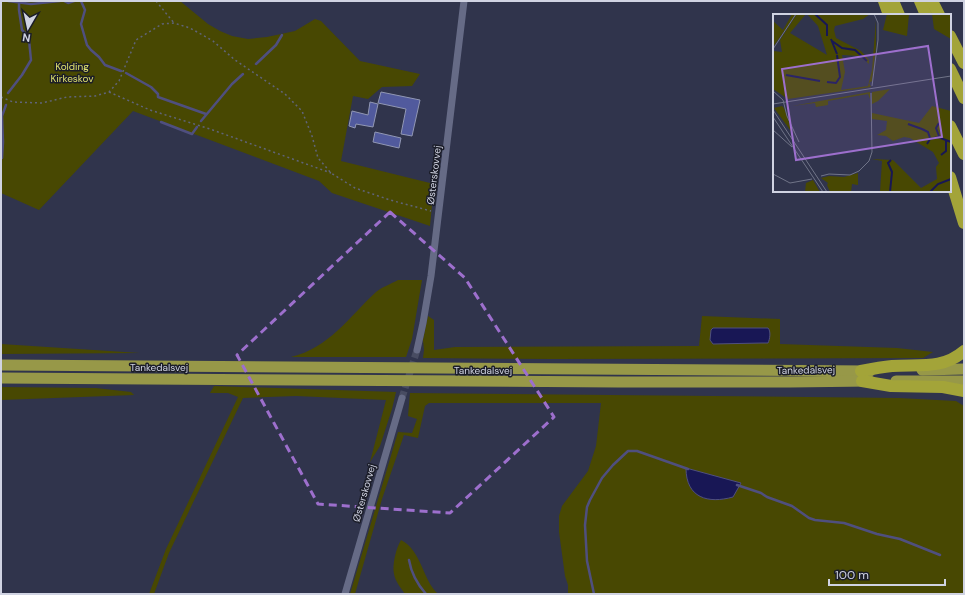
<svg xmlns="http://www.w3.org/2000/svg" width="965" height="595" font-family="'DM Sans',sans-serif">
	<rect width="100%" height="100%" fill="#30344c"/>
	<g fill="#484802">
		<polygon points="1,1 180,1 208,24 220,31 232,36 248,39 267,37 295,31 315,19 321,21 360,61 420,74 412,86 382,87 368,99 353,96 341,161 434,184 430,226 332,193 319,181 133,111 39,210 1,193"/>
		<path d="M398,280H422L412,339L406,357H291C329,348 349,317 376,292C382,287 391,284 398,280Z"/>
		<polygon points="428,316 434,320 434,350 455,347 699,346 702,316 780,319 780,344 897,348 933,352 923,358 553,359 423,358 424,350 423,340"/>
		<polygon points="1,344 140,353 1,354"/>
		<polygon points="214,386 396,392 392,409 380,446 370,462 386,400 296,396 243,398 169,553 154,594 149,594 166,549 238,397 228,393 210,393"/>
		<polygon points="1,387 96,388 131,392 134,395 1,400"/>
		<polygon points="410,393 899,398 956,401 964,406 964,594 568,594 568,585 565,576 559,532 559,516 562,506 588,471 596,446 601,403 429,403 425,406 418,438 404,435 382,499 355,594 350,594 398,432 412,433 417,419 408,416"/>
		<path d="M401,540C422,551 422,579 438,594H405C401,588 395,581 394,574C392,565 396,548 401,540Z"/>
	</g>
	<g fill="#181755" stroke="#4f4f7f">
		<path d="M713,328H768C771,331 770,339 768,343H762L713,344L710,340L711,330Z"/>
		<path d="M686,468L741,483L733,497C708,504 686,498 686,468Z"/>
	</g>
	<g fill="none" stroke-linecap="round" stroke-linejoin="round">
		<g stroke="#4f4f7f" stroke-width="2.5">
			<polyline points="8,1 31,4 60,1"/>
			<polyline points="64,1 68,3 74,1"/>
			<polyline points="81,1 85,10 81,24 87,45 91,50 99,57 105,65 121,71"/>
			<polyline points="256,64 276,45 282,35"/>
			<polyline points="126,73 151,87 158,94 158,97 206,114"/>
			<polyline points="8,93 22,75 31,60 29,40 28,36 22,30 19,10 19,4"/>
			<polyline points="201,121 232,84 243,74"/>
			<polyline points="161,122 192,134 197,127"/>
			<polyline points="2,158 3,142 2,116 6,105"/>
			<polyline points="737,485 761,493 767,497 792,506 809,518 815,520 844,523 877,534 900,539 940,555"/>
			<path d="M409,560C411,572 418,585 426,594"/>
			<polyline points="594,594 587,561 585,525 587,507 590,500 602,478 613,465 628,451 637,451 688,469"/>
		</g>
	</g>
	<g fill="#515a9d" stroke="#9197b4">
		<polygon points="381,92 420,100 412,136 401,134 406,109 378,103"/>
		<polygon points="370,102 378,104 373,127 356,124 355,128 349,126 352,111 368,115"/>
		<polygon points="375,132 401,138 399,148 373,142"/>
	</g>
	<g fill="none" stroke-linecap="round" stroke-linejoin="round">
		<polyline stroke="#484c62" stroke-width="7" stroke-dasharray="7 3.5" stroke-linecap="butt" points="402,398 417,350"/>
		<g stroke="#606479" stroke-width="1.5" stroke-dasharray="2 3" stroke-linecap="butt">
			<polyline points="156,1 174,23"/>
			<polyline points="109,92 150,110 210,129 331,173"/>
			<polyline points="1,97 13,102 42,103 67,97 95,96 109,92 119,81 136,40 162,24 174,23 190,28 213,41 235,60 285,94 302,111 312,136 318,158 331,173 355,188 390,200 431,211"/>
		</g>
		<g stroke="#666b86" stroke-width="7">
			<polyline points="417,350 423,323 431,276 464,1"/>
			<polyline points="345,594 402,398"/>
		</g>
		<g stroke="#979848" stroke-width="11">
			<polyline points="1,365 870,371"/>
			<polyline points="922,370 964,369"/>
			<polyline points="1,378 618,382 790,382 870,381"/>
			<polyline points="896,381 964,381"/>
		</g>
		<g stroke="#a3a439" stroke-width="12">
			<polyline points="884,1 889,15"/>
			<polyline points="893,1 899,15"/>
			<polyline points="920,1 926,15"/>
			<polyline points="932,1 939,15"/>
			<polyline points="950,36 964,63"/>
			<polyline points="950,69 964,98"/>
			<polyline points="950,126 964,154"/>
			<polyline points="950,177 964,223"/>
			<path d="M861,371C871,369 881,367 892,366C918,364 942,370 964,351"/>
			<polyline points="862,381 891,386 943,387 964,391"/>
		</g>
	</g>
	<path fill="none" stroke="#9d6fcd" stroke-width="3" stroke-dasharray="8 5" stroke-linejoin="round" d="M390,212L465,278L554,417L450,513L318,504L237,355Z"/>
	<g text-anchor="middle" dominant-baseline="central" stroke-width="3" stroke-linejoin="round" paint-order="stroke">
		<g font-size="10" fill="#dfe16e" stroke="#1b1d28">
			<text x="72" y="66">Kolding<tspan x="72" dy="12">Kirkeskov</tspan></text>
		</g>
		<g font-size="10" fill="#d0d3e2" stroke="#1b1d28">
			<text transform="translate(434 175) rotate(-83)">Østerskovvej</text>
			<text x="159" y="367">Tankedalsvej</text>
			<text x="483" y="370">Tankedalsvej</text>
			<text transform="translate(806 370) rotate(-1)">Tankedalsvej</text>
			<text transform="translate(364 493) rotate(-74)">Østerskovvej</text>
		</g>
	</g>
	<g transform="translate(773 14)">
		<rect width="178" height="178" fill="#30344c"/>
		<path d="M19,0H23L0,33V7L10,16ZM24,0H33L17,19L54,41L45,12L34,0H97L90,5L62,12L61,16L63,24L88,37L96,46V50L87,42L69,41L72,58L68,76L95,72L99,56L103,6V33L99,67L96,69L98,73L15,85L0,75V37L9,38L7,26ZM114,0H136L134,22L110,16ZM159,0H178V25L161,15ZM117,75L105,87L99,90V78ZM97,78V85L95,80L55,87V91L43,93L42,89L19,92ZM9,92L11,94L20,120L1,94ZM159,92L178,97V178H107L109,147L99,145L120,146L148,174L164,165L163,153L166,149L160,138L137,124L131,123L120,127L113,122L104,121L113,116L114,107L99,105V99L146,109ZM85,159V171L79,170L78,178H57L54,171L55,169L48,164L56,162L71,163ZM40,166L47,178H32L33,169Z" fill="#484802"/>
		<path fill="none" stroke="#181755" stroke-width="2" d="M42,0L54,11V22M58,25L64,40M59,27L69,34L82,36L94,47M13,61L47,67M54,68L63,69L67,63L64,41M166,109L163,114L166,122M135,110L149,115M149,115L155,118L157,124M154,130L157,125L165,123L178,128M168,141L173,137V127M117,178L119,158L115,149L118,146M157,178L165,170L178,165"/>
		<path fill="none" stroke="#707488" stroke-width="1" d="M0,35L23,0M99,72L105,26V9L101,0M0,77L10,86L14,102L26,128M0,90L178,62M0,96L54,178M0,103L50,178M0,116L19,133M0,160L17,169L39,165M48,162L56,160L77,161L86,157L96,147L99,138L98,79"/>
		<path fill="#9d6fcd" fill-opacity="0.15" stroke="#9d6fcd" stroke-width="2" d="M155,32L169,123L23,146L9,55Z"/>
		<rect width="178" height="178" fill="none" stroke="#d0d3e2" stroke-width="2"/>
	</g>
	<rect width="965" height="595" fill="none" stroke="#d0d3e2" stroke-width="4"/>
	<g transform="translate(28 28) rotate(189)" stroke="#1b1d28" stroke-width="3" paint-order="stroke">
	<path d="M0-3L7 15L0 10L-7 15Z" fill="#d0d3e2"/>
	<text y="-6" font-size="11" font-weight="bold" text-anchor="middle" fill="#d0d3e2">N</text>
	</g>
	<path d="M829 579v6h116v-6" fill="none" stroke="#d0d3e2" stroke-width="2"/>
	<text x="835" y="579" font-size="12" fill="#d0d3e2" stroke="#1b1d28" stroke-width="3" paint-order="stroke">100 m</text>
</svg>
